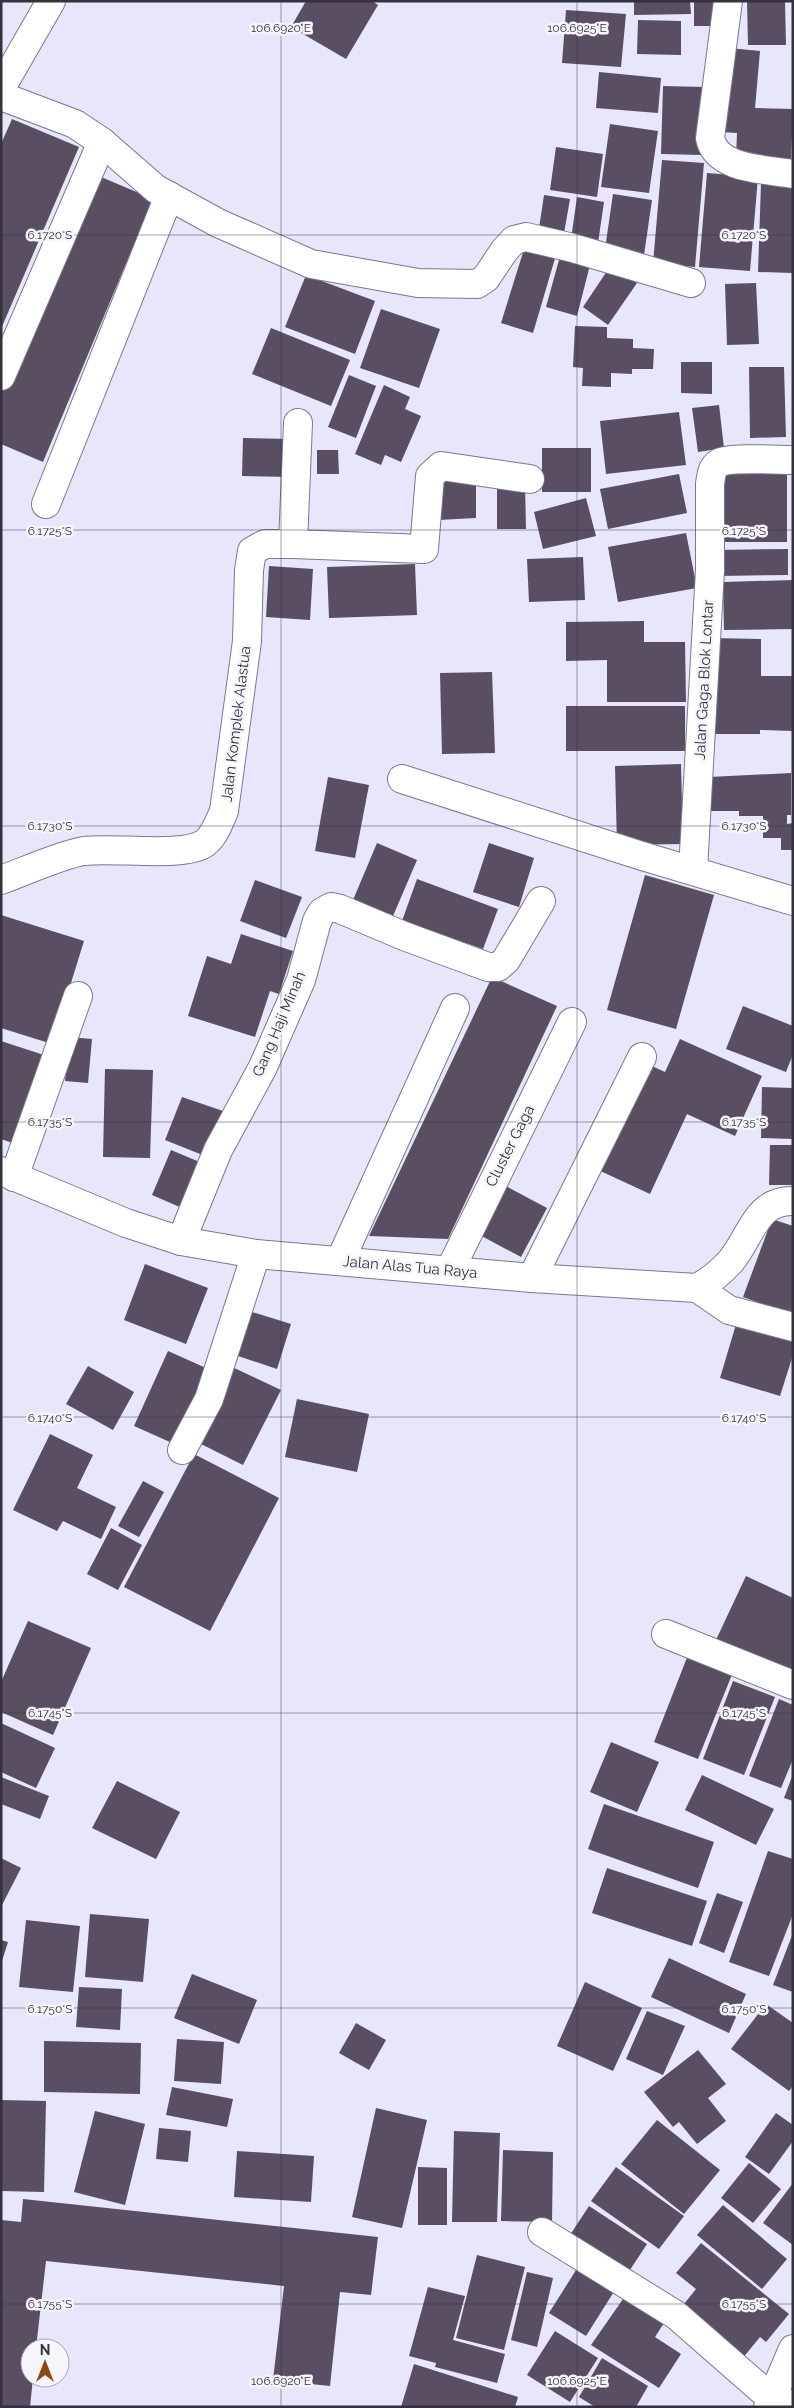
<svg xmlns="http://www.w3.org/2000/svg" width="794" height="2408" font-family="Raleway,sans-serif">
	<rect width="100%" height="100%" fill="#e7e6fb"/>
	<g fill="#5a4e62">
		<polygon points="306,1 372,1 378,5 346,59 291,27"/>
		<polygon points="634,1 690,1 691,14 634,15"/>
		<rect x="694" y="1" width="22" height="25"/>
		<polygon points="747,1 785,1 786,45 748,45"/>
		<polygon points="566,10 626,14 621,67 562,63"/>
		<polygon points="638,20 681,21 681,55 637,54"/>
		<polygon points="729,48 760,51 755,108 793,109 791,160 736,158 737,133 720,132"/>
		<polygon points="599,72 661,78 658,113 596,108"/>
		<polygon points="663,86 705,87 702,155 661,154"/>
		<polygon points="12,119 79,147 1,329 1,144"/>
		<polygon points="610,124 658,131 649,193 601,187"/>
		<polygon points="556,147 603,154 597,197 550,190"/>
		<polygon points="662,160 704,163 695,267 653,263"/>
		<polygon points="707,173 758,177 750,271 699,267"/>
		<polygon points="94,174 153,199 43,462 1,444 1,393"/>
		<polygon points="761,184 793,185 793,273 758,272"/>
		<polygon points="613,194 652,200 644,255 605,249"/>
		<polygon points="544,195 570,199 563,239 538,235"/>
		<polygon points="577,197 604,202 598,243 571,239"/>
		<polygon points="525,246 556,255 533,333 501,323"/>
		<polygon points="562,249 592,257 577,316 546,307"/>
		<polygon points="611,265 637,283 608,325 583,307"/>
		<polygon points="306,275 375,301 355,354 285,327"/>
		<polygon points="756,283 759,344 727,345 725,284"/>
		<polygon points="381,309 440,329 419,388 360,368"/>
		<polygon points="575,326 607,327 607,338 633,339 633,348 654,349 653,369 632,369 632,374 611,373 611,387 582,386 583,368 573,367"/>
		<polygon points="271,328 350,360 331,406 252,374"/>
		<polygon points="681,362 712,362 712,394 681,393"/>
		<polygon points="749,367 784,367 786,437 750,438"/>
		<polygon points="349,375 376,386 356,438 328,427"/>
		<polygon points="384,385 410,397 405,409 421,416 401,462 385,455 381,465 355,454"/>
		<polygon points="719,405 724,448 698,452 692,408"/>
		<polygon points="679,412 686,465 606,474 600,421"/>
		<polygon points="243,438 290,439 289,477 242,476"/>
		<rect x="542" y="448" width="49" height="44"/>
		<polygon points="317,450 338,450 339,474 317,474"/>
		<rect x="721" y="471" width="66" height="71"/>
		<polygon points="679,474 687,513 608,529 600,489"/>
		<polygon points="476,475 476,518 438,520 437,476"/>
		<polygon points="497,482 525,482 526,529 497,529"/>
		<polygon points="586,498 596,536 543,549 534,512"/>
		<polygon points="686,533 697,588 618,602 608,547"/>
		<polygon points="788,549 788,575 717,576 717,550"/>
		<polygon points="583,557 585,600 529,602 527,559"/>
		<polygon points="415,564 417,615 329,618 327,567"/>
		<polygon points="269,566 313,569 310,620 266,617"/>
		<polygon points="793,580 793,629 724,630 723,582"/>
		<polygon points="644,621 644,642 685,642 686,702 607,702 607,660 566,661 566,622"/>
		<polygon points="711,638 761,639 761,676 793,676 793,731 760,730 760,734 710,734"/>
		<polygon points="492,672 495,753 442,754 440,673"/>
		<rect x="566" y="706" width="119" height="45"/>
		<polygon points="681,764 683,844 617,845 615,766"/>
		<polygon points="791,773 791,815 787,815 787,824 793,823 793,850 781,850 781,838 763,838 763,816 739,816 739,811 709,811 709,777"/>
		<polygon points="328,777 369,785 355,858 315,851"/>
		<polygon points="377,843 417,860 393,916 353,900"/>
		<polygon points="489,843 534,858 519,907 473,892"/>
		<polygon points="645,875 714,895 676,1029 607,1010"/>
		<polygon points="417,879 498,909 483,949 402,921"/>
		<polygon points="255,880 302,897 286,938 240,921"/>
		<polygon points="1,915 84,941 52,1044 1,1028"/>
		<polygon points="241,934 293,951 279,994 270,991 255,1037 188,1016 207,956 231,964"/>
		<polygon points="492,977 557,1006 448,1239 369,1236"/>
		<polygon points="743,1006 793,1026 793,1054 786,1072 726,1049"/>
		<polygon points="69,1037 92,1039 88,1083 65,1081"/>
		<polygon points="680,1039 762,1076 735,1136 687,1114 650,1194 594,1168 643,1062 665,1072"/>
		<polygon points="1,1041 50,1057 21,1146 1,1139"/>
		<polygon points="105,1069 153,1070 150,1158 103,1157"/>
		<polygon points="762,1087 793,1088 793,1139 761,1138"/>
		<polygon points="182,1097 223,1111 205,1156 165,1140"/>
		<polygon points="770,1145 793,1145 793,1185 769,1185"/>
		<polygon points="171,1150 202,1163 182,1208 152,1195"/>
		<polygon points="502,1184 547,1208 521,1257 476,1233"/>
		<polygon points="772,1219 793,1226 793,1315 743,1297"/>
		<polygon points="145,1264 208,1288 186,1344 124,1320"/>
		<polygon points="249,1311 291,1324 277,1369 235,1355"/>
		<polygon points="737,1321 793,1338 793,1355 780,1396 720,1378"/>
		<polygon points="168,1351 215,1372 181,1447 134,1426"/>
		<polygon points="228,1365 281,1390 243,1465 191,1439"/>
		<polygon points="88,1366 134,1392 113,1430 66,1404"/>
		<polygon points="297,1399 369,1414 357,1472 285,1457"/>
		<polygon points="50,1434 93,1455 77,1488 116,1507 101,1539 63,1521 57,1531 13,1510"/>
		<polygon points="194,1454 279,1498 210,1631 124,1587"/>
		<polygon points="143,1481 164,1492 139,1537 118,1526"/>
		<polygon points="111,1528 142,1545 118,1590 87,1574"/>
		<polygon points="746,1576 793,1598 793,1671 715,1642"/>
		<polygon points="28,1621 91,1648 53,1735 1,1712 1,1682"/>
		<polygon points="688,1655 733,1672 698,1759 654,1742"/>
		<polygon points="733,1681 775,1697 744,1775 703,1759"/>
		<polygon points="779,1699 793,1705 793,1759 781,1788 749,1776"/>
		<polygon points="1,1723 55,1748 36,1788 1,1772"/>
		<polygon points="611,1742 659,1762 637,1812 590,1792"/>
		<polygon points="793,1774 793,1801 784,1798"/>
		<polygon points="702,1775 774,1809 756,1845 685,1810"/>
		<polygon points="1,1777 49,1796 40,1819 1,1804"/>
		<polygon points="117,1781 180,1812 156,1859 92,1828"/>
		<polygon points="604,1804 714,1842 698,1888 588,1849"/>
		<polygon points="768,1851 793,1859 793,1914 769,1976 729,1962"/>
		<polygon points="1,1858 21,1868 1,1907"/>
		<polygon points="607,1868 707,1901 692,1946 592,1913"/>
		<polygon points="717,1893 743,1902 724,1953 699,1943"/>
		<polygon points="90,1914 149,1919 143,1982 85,1977"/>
		<polygon points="26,1920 80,1926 73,1992 19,1987"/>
		<polygon points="793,1933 793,1992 773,1985"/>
		<polygon points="1,1940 8,1942 2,1961 1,1961"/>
		<polygon points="669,1958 746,1994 729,2033 651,1997"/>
		<polygon points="192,1974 257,2000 239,2044 174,2018"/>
		<polygon points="585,1982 642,2008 613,2071 557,2046"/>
		<polygon points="79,1987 122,1989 120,2030 76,2027"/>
		<polygon points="766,2004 793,2023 793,2086 789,2091 731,2049"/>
		<polygon points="647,2011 685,2026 663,2075 626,2059"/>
		<polygon points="356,2023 386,2040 369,2070 339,2053"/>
		<polygon points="177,2039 224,2042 221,2084 174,2081"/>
		<polygon points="44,2041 141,2043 140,2094 44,2092"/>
		<polygon points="698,2050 726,2084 708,2098 726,2121 697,2144 679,2122 673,2127 644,2092"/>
		<polygon points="172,2087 233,2099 227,2127 166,2115"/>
		<polygon points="1,2100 46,2101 44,2192 1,2191"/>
		<polygon points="376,2108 427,2120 402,2228 352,2217"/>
		<polygon points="95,2111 145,2124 125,2205 74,2192"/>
		<polygon points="776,2113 793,2125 793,2141 769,2174 745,2157"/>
		<polygon points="657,2120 720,2170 684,2214 621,2164"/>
		<polygon points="159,2128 191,2131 188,2162 156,2159"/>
		<polygon points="454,2131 500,2133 497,2222 452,2222"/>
		<polygon points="503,2150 553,2152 552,2222 501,2221"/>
		<polygon points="237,2151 314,2156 311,2202 234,2197"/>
		<polygon points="749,2163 781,2189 753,2223 721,2198"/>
		<polygon points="418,2167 447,2168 447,2225 418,2225"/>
		<polygon points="616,2167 684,2216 659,2249 591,2201"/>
		<polygon points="793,2183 793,2245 763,2223"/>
		<polygon points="23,2199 378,2237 371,2295 340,2292 330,2386 273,2380 284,2286 46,2261 36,2348 30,2348 30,2378 33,2378 30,2407 1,2407 1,2220 21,2222"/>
		<polygon points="723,2205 787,2259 762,2289 697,2235"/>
		<polygon points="589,2206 647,2244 626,2276 568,2238"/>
		<polygon points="701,2243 789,2314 766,2342 760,2337 742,2359 680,2309 696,2289 676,2273"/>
		<polygon points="477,2255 525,2267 504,2350 456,2338"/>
		<polygon points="578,2267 615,2290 586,2336 549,2313"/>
		<polygon points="527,2272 553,2278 537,2347 511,2340"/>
		<polygon points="428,2287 465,2296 453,2340 505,2354 497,2383 435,2367 436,2363 409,2356"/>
		<polygon points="630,2289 669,2315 655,2337 681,2354 659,2388 591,2345"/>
		<polygon points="555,2331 598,2358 570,2402 527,2375"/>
		<polygon points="602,2358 648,2386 636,2407 595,2407 579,2397"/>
		<polygon points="414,2364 518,2397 515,2407 401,2407"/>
	</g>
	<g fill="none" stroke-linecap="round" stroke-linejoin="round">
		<g stroke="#797890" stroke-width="30">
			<g id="minor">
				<path d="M728,1L710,138C716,170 766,169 793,174"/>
				<polyline points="1,88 51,1"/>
				<polyline points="1,96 75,124 102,142 156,189 218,223 311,264 418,283 477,284 486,278 504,251 514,240 526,237 573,248 691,283"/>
				<polyline points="1,376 102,142"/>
				<polyline points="298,423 293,544 424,549 430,476 441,466 530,479"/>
				<polyline points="46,504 169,196"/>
				<polyline points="402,779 639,855 793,901"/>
				<path d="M693,870L710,570V484C711,476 712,467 719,463C729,457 778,460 793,460"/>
				<path d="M1,880C26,871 60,855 84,851C114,847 184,858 205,843C215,835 219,822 224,811L247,641L249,570L252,551L265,544H293"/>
				<path d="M1,1171L126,1223L181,1241L256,1254L532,1278L697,1288C710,1281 720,1273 730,1262C751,1238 755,1200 793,1201"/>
				<polyline points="14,1177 78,996"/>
				<polyline points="181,1241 218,1150 263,1067 301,980 317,921 322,912 331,907 340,909 404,936 488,967 498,967 506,960 541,901"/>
				<polyline points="340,1261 455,1008"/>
				<polyline points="450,1270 572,1022"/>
				<polyline points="532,1278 642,1057"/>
				<polyline points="697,1288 729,1310 793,1327"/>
				<polyline points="182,1450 209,1399 256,1254"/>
				<polyline points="666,1634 793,1685"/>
				<polyline points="542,2232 676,2315 771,2398 793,2405"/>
				<polyline points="768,2407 793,2349"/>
			</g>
		</g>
		<use href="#minor" stroke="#fff" stroke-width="28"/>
	</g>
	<path fill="none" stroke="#34333d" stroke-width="1" stroke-opacity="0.45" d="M281,1V2407M577,1V2407M1,235H793M1,530H793M1,826H793M1,1122H793M1,1417H793M1,1713H793M1,2008H793M1,2304H793"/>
	<g text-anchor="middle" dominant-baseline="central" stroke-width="5" stroke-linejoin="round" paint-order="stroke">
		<g font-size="15" fill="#34333d" stroke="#f5f5fb">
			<text transform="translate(704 680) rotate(-87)">Jalan Gaga Blok Lontar</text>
			<text transform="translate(236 724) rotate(-83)">Jalan Komplek Alastua</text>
			<text transform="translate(279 1024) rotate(-67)">Gang Haji Minah</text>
			<text transform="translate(510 1146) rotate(-63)">Cluster Gaga</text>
			<text transform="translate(410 1267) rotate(5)">Jalan Alas Tua Raya</text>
		</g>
	</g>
	<g font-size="12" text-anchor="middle" fill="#34333d" stroke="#f5f5fb" stroke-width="5" stroke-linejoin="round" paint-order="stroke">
		<text x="281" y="32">106.6920°E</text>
		<text x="577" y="32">106.6925°E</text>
		<text x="50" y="239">6.1720°S</text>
		<text x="744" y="239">6.1720°S</text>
		<text x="50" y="535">6.1725°S</text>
		<text x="744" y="535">6.1725°S</text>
		<text x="50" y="830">6.1730°S</text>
		<text x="744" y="830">6.1730°S</text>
		<text x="50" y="1126">6.1735°S</text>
		<text x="744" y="1126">6.1735°S</text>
		<text x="50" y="1422">6.1740°S</text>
		<text x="744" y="1422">6.1740°S</text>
		<text x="50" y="1717">6.1745°S</text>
		<text x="744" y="1717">6.1745°S</text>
		<text x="50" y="2013">6.1750°S</text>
		<text x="744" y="2013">6.1750°S</text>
		<text x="50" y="2308">6.1755°S</text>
		<text x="744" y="2308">6.1755°S</text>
		<text x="281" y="2385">106.6920°E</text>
		<text x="577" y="2385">106.6925°E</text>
	</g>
	<rect width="794" height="2408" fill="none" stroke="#34333d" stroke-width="5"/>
	<g transform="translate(45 2363)"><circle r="24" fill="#f5f5fb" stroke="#a8a7af"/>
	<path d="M0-4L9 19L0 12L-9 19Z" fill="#8b4919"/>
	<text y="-8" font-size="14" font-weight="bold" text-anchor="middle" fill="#34333d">N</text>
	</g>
</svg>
